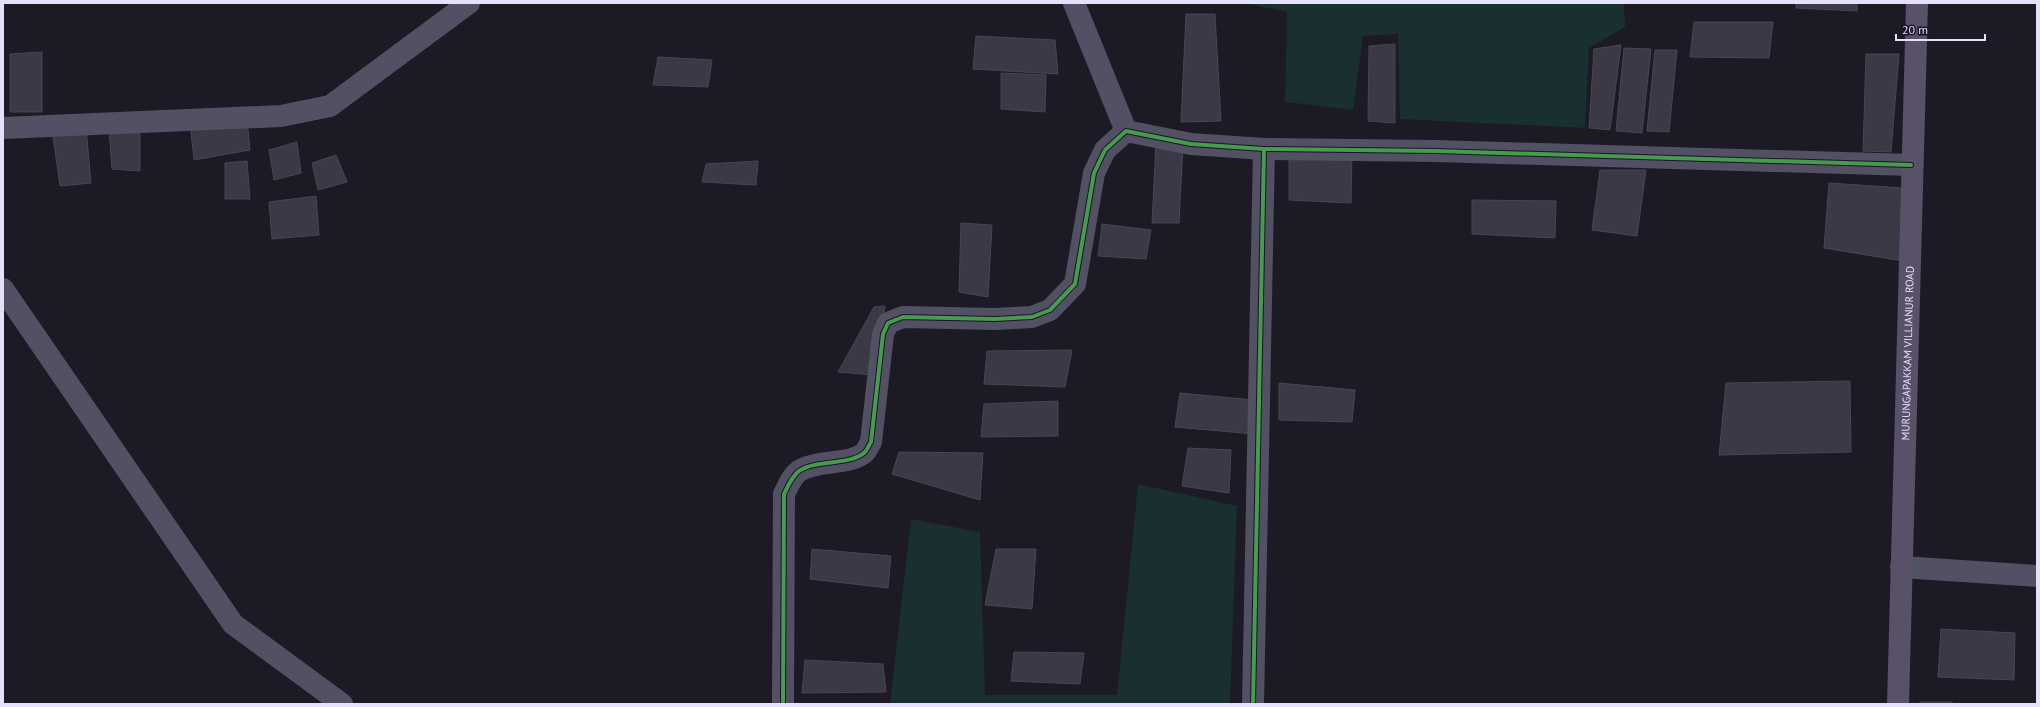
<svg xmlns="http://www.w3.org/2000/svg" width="2040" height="707" font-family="'PT Sans',sans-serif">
	<rect width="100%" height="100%" fill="#1c1a24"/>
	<g fill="#192f30">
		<polygon points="1245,3 1624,3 1625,27 1589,48 1585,128 1400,119 1398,34 1363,36 1353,110 1285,102 1287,12"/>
		<polygon points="1138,484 1237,506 1230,704 890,704 911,519 980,532 985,695 1117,695"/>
	</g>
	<g fill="#3b3945" stroke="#494556">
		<polygon points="1796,3 1857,3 1857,11 1796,8"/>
		<polygon points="1186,14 1215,14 1221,121 1181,122"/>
		<polygon points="1694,22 1773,22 1769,58 1690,57"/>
		<polygon points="976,36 1055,40 1058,74 973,69"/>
		<polygon points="1395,44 1395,123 1368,121 1369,46"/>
		<polygon points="1621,45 1610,130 1589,128 1594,49"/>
		<polygon points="1624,48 1651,49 1642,133 1616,131"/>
		<polygon points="1655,50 1677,50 1669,132 1647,131"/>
		<polygon points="42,52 42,112 10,112 10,54"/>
		<polygon points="1866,54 1899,54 1891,152 1863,151"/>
		<polygon points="658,57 712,60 708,87 653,85"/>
		<polygon points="1001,73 1046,75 1045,112 1001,109"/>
		<polygon points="247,120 250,150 194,160 190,123"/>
		<polygon points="140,126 140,171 112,169 109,128"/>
		<polygon points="86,128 91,183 60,186 52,129"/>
		<polygon points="297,142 301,173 274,180 269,150"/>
		<polygon points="1156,143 1183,145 1179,223 1152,223"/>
		<polygon points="1289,152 1352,153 1351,203 1289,200"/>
		<polygon points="336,155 347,182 318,190 312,163"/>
		<polygon points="247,161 250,199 225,199 225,163"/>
		<polygon points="758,161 756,185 702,182 706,164"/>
		<polygon points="1600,170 1646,170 1637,236 1592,230"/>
		<polygon points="1829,183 1903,188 1903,261 1824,248"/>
		<polygon points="316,196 319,235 272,239 269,202"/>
		<polygon points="1472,200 1556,201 1555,238 1472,234"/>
		<polygon points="961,223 992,225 988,297 959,292"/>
		<polygon points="1102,224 1151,230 1146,259 1098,256"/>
		<polygon points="885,306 873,375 838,372 874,307"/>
		<polygon points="1072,350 1065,387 984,384 987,351"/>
		<polygon points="1850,381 1851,452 1719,455 1726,383"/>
		<polygon points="1279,383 1355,390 1352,422 1279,420"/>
		<polygon points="1180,393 1253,400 1254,434 1175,427"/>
		<polygon points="1058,401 1058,436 981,437 984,404"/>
		<polygon points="1188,448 1231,450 1229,493 1182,486"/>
		<polygon points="899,452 983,453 980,500 892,474"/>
		<polygon points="812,549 891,556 888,588 810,579"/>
		<polygon points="996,549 1036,549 1032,609 985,605"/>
		<polygon points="1941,629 2015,633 2014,680 1938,677"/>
		<polygon points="1014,652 1084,653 1080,684 1011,681"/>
		<polygon points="805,660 883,664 886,692 802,693"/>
		<rect x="1920" y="702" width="32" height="2"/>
	</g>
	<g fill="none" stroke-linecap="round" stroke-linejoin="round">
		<g stroke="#525063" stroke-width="22">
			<polyline points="1074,3 1126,131"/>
			<polyline points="3,128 281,116 330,106 469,3"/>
			<polyline points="3,289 233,624 342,704"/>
			<polyline points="1901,567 2037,576"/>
			<path d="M783,704L784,494C788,486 792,476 799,471C817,459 850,466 865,452C867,450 869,445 871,442L883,334L888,323L903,317L995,319L1032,317L1050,310L1075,284L1094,173L1105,150L1126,131L1191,144L1264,149L1436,151L1911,165"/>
			<polyline points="1253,704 1264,149"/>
		</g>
		<path stroke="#595167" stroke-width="22" id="s1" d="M1898,704L1917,3"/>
		<g stroke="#191529" stroke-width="6">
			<g id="cycleway">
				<path d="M783,704L784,494C788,486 792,476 799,471C817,459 850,466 865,452C867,450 869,445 871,442L883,334L888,323L903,317L995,319L1032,317L1050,310L1075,284L1094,173L1105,150L1126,131L1191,144L1264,149L1436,151L1911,165"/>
				<polyline points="1253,704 1264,149"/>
			</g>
		</g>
		<use href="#cycleway" stroke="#469c4c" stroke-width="4"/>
	</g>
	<g text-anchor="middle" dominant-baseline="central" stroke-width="3.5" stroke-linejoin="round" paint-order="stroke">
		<g font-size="11" fill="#e4e1fb" stroke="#191529">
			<text stroke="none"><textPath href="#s1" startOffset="351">MURUNGAPAKKAM VILLIANUR ROAD</textPath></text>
		</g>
	</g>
	<rect width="2040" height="707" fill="none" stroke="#e4e1fb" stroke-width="8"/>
	<path d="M1896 34v6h89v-6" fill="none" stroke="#e4e1fb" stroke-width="2"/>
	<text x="1902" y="34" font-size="12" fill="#e4e1fb" stroke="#191529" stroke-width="3" paint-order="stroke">20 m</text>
</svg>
